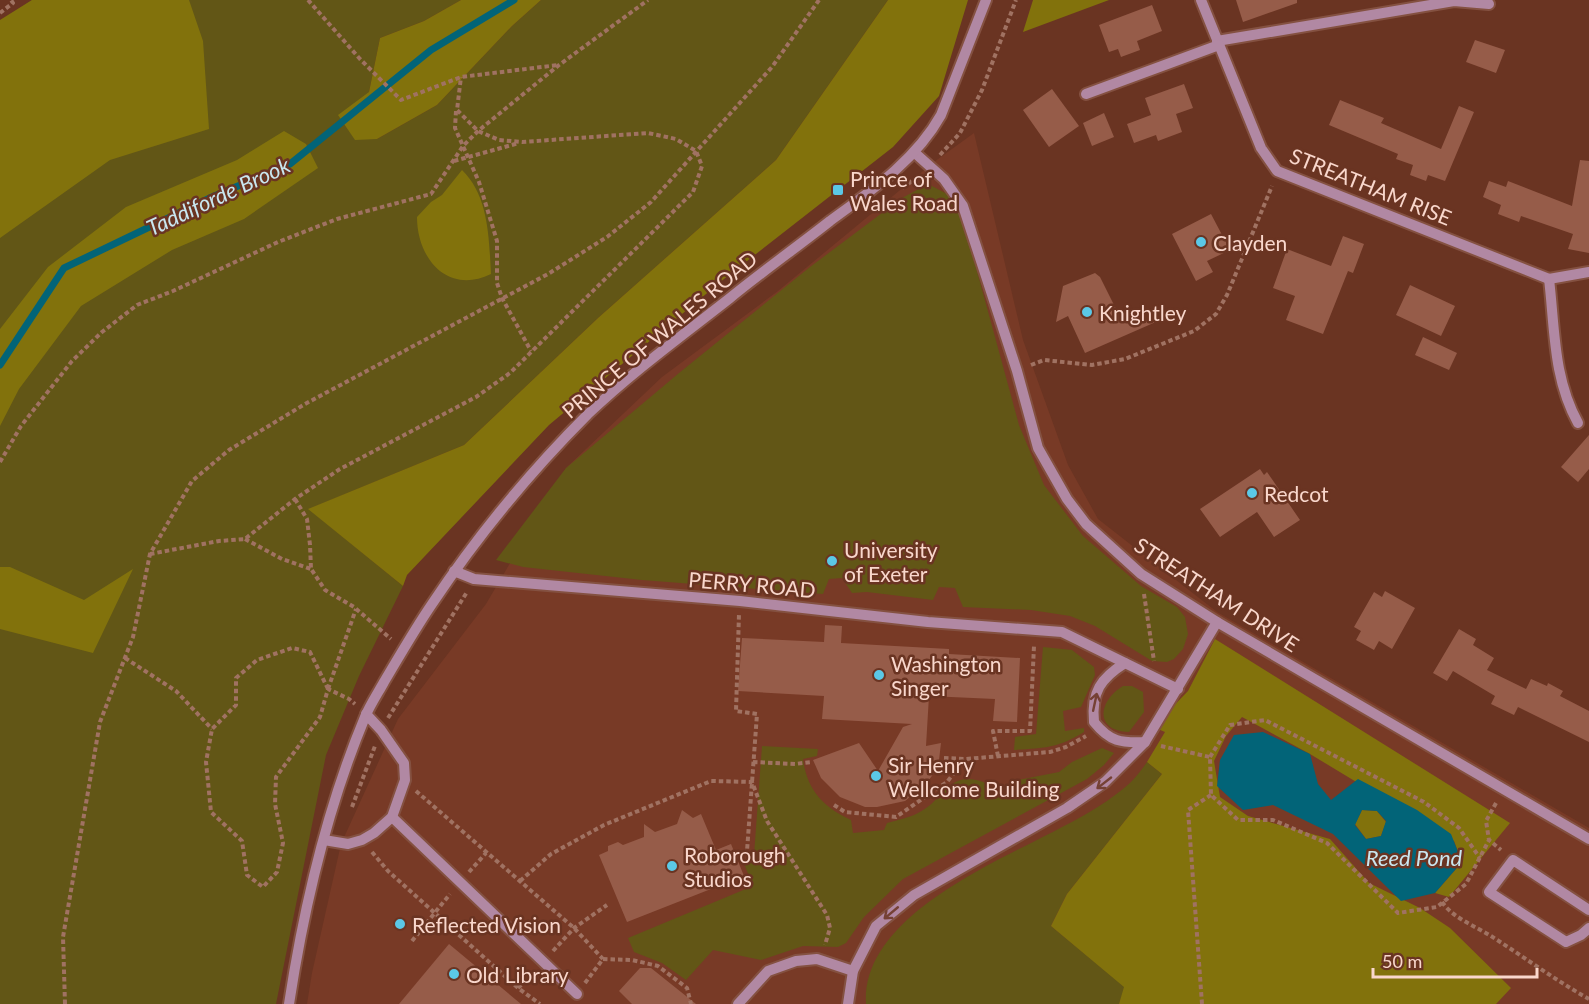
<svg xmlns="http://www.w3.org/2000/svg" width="1589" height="1004" font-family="Lato,sans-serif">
	<rect width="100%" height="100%" fill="#6a3422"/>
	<polygon fill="#783a26" points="974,133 1023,340 1068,465 1098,519 1217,612 1589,828 1589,1004 307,1004 312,973 341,844 398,719 486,604 566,468 662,377 778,291 934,162"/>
	<g fill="#625616">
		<polygon points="32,0 461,0 424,21 380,38 369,92 355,139 377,139 437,105 512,26 541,0 888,0 776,160 598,318 464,445 309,509 403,586 359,676 326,755 276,1004 0,1004 0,21"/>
		<polygon points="928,184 953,197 962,216 1019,425 1044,485 1083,536 1141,586 1177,607 1185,617 1188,634 1183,649 1174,659 1167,662 1152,661 1095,626 1070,616 1031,610 963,607 955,588 939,587 933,600 867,592 852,593 842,578 829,579 823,594 642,580 523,567 496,560 566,468 679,373 810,267 902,198"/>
		<path d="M1043,647L1072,650L1094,667L1095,675L1081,707L1063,711L1065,731L1084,728V732C1058,748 1045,748 1014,750L1015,737L1036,734Z"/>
		<path d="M1123,686H1132L1143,692L1144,712L1129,732C1094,731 1098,701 1123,686Z"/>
		<path d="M762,746L818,749L817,756L803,759C807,790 823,807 851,820L853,833L884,830L887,823C897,820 909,818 918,813C946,799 948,768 986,783L990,793L1008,792L1009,787L1018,780L1059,772L1072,762L1102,748L1114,753L1104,765L1087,779L903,879L864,917L846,943L838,947L803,946L761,960L713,950L686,980L662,963L634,952L628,938L753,886L743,861L754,855Z"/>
		<path d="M1147,762L1162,774L1067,894L1051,926L1125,987L1119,1004H866C861,915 1000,861 1064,826C1086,815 1111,800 1130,783C1136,777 1142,769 1147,762Z"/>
	</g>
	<g fill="#82720c">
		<polygon points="32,0 189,0 203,41 209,129 110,160 0,238 0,20"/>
		<polygon points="461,0 541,0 512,26 437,105 377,139 355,140 338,115 369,92 380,38 424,21"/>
		<polygon points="888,0 968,0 939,96 893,147 724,279 549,425 407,575 403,586 308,509 464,445 598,318 776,160"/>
		<polygon points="1033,0 1109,0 1023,32"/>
		<polygon points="284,131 306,144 318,168 244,219 172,250 81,306 19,389 0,426 0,329 48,267 126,207 237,160"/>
		<path d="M462,170C489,196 489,239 491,274C448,295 417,259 417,217L431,202L442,195Z"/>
		<polygon points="0,567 10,567 84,600 133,569 93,653 0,629"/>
		<polygon points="1215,639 1510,823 1449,897 1435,893 1462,862 1454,841 1310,754 1242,717 1226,736 1214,761 1220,797 1248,816 1330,839 1369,883 1420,908 1450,928 1511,988 1496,1004 1119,1004 1124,987 1051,926 1067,894 1162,774 1147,762 1165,732 1153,727 1188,691"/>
		<polygon points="1362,810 1377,811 1386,822 1381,836 1366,839 1355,824"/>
	</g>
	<path fill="#026478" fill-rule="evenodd" d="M1263,732L1310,754L1318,784L1331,800L1358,779L1417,810L1451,834L1462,862L1435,893L1401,901L1333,834L1273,805L1243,810L1217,786L1220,760L1234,735ZM1362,810L1377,811L1386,821L1381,836L1366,839L1355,825Z"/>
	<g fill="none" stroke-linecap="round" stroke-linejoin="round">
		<polyline stroke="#026478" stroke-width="7" points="0,365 64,268 212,197 290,164 431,50 514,0"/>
	</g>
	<g fill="#965c49">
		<polygon points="1236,0 1297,0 1297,3 1243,22"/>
		<polygon points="1152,5 1162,31 1137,41 1140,50 1121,57 1118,49 1109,52 1099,25"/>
		<polygon points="1475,40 1505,50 1496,73 1466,62"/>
		<polygon points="1184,84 1193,108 1176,114 1182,132 1158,141 1156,135 1134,143 1127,124 1151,115 1145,98"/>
		<polygon points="1052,89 1079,126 1049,147 1023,110"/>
		<polygon points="1340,100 1384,118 1381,123 1441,149 1459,106 1474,112 1445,181 1428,175 1426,181 1410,175 1413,165 1396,159 1398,154 1329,125"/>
		<polygon points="1104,113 1114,137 1092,146 1083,123"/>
		<polygon points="1580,160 1589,161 1589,253 1568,249 1573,234 1521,216 1519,222 1498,214 1501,205 1483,197 1489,181 1506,187 1508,181 1572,206"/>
		<polygon points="1211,214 1230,250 1207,261 1213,272 1196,281 1172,234"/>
		<polygon points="1343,236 1364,244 1353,273 1348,271 1323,334 1286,320 1295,296 1273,288 1287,249 1331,266"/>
		<polygon points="1095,273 1100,277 1122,321 1158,319 1158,321 1085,353 1068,316 1056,322 1063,286"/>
		<polygon points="1410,285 1455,306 1441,336 1396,315"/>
		<polygon points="1423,337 1457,353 1449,370 1415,355"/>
		<polygon points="1589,435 1589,469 1578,482 1561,467"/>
		<polygon points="1260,469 1264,475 1267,472 1300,520 1274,537 1257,512 1220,537 1200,509"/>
		<polygon points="1385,591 1415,608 1392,649 1379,641 1374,650 1356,640 1361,631 1354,627 1374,592 1382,597"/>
		<polygon points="825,625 842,626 841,643 949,649 949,654 1020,658 1017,722 993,721 995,699 929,696 926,746 941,743 939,760 934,773 926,784 905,801 877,807 865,807 840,797 821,778 813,760 859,743 878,771 903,727 912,724 822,719 824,696 738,691 742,638 824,642"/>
		<polygon points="1459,629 1476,639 1473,645 1494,658 1487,670 1526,689 1531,679 1547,686 1548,683 1563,691 1560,696 1589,711 1589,742 1518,707 1514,715 1491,704 1495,696 1453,671 1447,681 1433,673"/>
		<polygon points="682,810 693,818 701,814 716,850 731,844 744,876 627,922 599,855 608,851 608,846 618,842 623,845 644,837 644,824 655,832 677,824"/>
		<polygon points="449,944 521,1004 399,1004"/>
		<polygon points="640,968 651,968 696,1004 632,1004 619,991"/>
	</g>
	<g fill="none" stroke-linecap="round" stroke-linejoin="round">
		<g stroke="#845141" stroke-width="14">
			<g id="minor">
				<polyline points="1201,0 1261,148 1277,171 1549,279"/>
				<polyline points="1217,41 1454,1 1489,4"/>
				<polyline points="1086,94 1219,45"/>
				<polyline points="915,153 944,179 963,206 1017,371 1038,448 1067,499 1086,524 1141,574 1217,622 1589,839"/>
				<path d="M1549,279C1555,329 1553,378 1578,423"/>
				<polyline points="1549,279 1589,272"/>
				<polyline points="454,571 474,579 740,601 928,622 1062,632 1178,689"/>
				<path d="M1125,663C1101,678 1091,692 1094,722C1110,742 1121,743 1145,742"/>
				<polyline points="392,817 577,994"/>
				<polyline points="324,840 348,844 362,840 374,833 392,817 405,780 404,763 381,730 366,714"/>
				<polyline points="1589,910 1513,860 1489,892 1566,942 1581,935 1589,928"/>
				<path d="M289,1004C304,906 327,808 365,717C370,705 378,693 384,682C400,655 415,629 432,604C478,535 530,472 588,414C632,372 683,335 730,298C763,271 797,247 830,221C871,191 916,160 941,115L986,0"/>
				<polyline points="738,1004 768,971 796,961 817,959 853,971"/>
				<polyline points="848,1004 853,971 876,926 914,895 1067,808 1105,782 1145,742 1217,622"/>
			</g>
		</g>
		<g stroke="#a07262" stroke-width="4" stroke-dasharray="4.5 3" stroke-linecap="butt">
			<polyline points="308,0 360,59 401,100 461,77 558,65"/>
			<polyline points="0,13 13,3 11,0"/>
			<polyline points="456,111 455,128 479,182 497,241 497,283 502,298 531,351"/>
			<polyline points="940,155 960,133 982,90 1016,0"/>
			<polyline points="454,161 519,143"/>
			<polyline points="902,188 918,177"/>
			<polyline points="1031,365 1044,360 1092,365 1125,359 1194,331 1216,314 1227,295 1272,186"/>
			<polyline points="0,462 21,426 72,361 102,332 137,305 173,291 278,242 337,219 431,194 463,146 478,131 559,65 648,0"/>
			<polyline points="295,499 307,519 310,545 311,569 325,590 354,607 391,639"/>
			<polyline points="245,539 282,559 311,569"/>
			<polyline points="150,554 219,541 245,539 295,499 340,469 476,397 510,373 693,192 702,166 696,151 676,139 648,133 522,142 499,140 478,131 457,110 461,77"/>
			<polyline points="1144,594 1154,661"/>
			<polyline points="125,658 176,691 212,729"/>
			<polyline points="328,689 310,652 292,648 257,660 236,678 236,705 212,729 206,762 211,812 242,841 247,875 263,887 277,872 283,843 275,804 276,777 320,717 328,689 349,699 355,704"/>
			<polyline points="328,689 356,609"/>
			<polyline points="388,718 467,592"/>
			<polyline points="1161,746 1210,757 1211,795 1238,820 1273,820 1327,843 1398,913 1437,907 1466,884 1489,840"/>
			<polyline points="998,756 993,731 1030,731 1034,646"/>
			<polyline points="1210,757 1230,725 1265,720 1424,802 1459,828 1480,858"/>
			<polyline points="944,758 966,759 1050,752 1066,747 1086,736"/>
			<polyline points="753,762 795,764 811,762"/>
			<polyline points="416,791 574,928 603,959"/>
			<polyline points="1496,803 1486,821 1489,840 1501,850"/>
			<polyline points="834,805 845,812 896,817 947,782 965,759"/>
			<polyline points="352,807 375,746"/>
			<polyline points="372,852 388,871 518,988 540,1004"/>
			<polyline points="736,857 747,851 757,714 736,711 739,614"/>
			<polyline points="469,872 486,853"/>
			<polyline points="520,881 551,854 604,825 711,781 752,782 767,821 827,915 830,928 825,945"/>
			<path d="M1442,902C1453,918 1475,926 1491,936C1524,957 1555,980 1589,999"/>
			<polyline points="412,941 450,894"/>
			<polyline points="553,951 574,928 607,905"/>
			<polyline points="585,983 603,959 632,960 658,966 687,988 691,1004"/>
			<polyline points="518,988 534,972"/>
			<polyline points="65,1004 63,937 100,722 133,637 150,554 192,481 229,450 305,404 548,274 607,237 651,202 772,67 819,0"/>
			<polyline points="1202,1004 1188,810 1211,795"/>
		</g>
		<use href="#minor" stroke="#b188a3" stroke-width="10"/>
	</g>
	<defs><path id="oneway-shaft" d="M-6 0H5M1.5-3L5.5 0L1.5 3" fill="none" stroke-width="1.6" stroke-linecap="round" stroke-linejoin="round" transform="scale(1.5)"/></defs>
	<g stroke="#754135">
		<use href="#oneway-shaft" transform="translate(1095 702) rotate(-78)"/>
		<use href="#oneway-shaft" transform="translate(1104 783) rotate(142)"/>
		<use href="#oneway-shaft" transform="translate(891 913) rotate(140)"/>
	</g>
	<g fill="#5bc8e6" stroke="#6a3422" stroke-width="2">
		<rect x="832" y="184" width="12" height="12" rx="3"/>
		<circle cx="1201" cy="242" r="6"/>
		<circle cx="1087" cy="312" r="6"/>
		<circle cx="1252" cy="493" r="6"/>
		<circle cx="832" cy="561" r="6"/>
		<circle cx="879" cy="675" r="6"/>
		<circle cx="876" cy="776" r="6"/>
		<circle cx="672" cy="866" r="6"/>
		<circle cx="400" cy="924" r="6"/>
		<circle cx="454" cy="974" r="6"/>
	</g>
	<g text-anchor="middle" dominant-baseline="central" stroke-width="5" stroke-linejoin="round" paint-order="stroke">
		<g font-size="21" fill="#f9d7cc" stroke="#6a3422" text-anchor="start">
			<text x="850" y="178">Prince of<tspan x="850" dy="24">Wales Road</tspan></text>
			<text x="1213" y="242">Clayden</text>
			<text x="1099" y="312">Knightley</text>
			<text x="1264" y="493">Redcot</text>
			<text x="844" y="549">University<tspan x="844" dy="24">of Exeter</tspan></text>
			<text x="891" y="663">Washington<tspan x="891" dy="24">Singer</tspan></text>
			<text x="888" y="764">Sir Henry<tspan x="888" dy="24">Wellcome Building</tspan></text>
			<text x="684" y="854">Roborough<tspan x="684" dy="24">Studios</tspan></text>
			<text x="412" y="924">Reflected Vision</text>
			<text x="466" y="974">Old Library</text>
		</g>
		<g font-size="21" fill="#f9d7cc" stroke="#6a3422">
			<text transform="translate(1371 186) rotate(22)">STREATHAM RISE</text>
			<text transform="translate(659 334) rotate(-40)">PRINCE OF WALES ROAD</text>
			<text transform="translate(752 584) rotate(5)">PERRY ROAD</text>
			<text transform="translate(1217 594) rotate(33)">STREATHAM DRIVE</text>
		</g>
		<g font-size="22" font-style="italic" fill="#c9e7f0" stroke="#6a3422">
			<text transform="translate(218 196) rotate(-25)">Taddiforde Brook</text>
			<text x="1414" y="857">Reed Pond</text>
		</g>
	</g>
	<path d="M1373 968v9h164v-9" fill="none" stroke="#f9d7cc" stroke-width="3"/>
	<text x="1382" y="968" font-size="18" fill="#f9d7cc" stroke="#6a3422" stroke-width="4.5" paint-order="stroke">50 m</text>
</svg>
